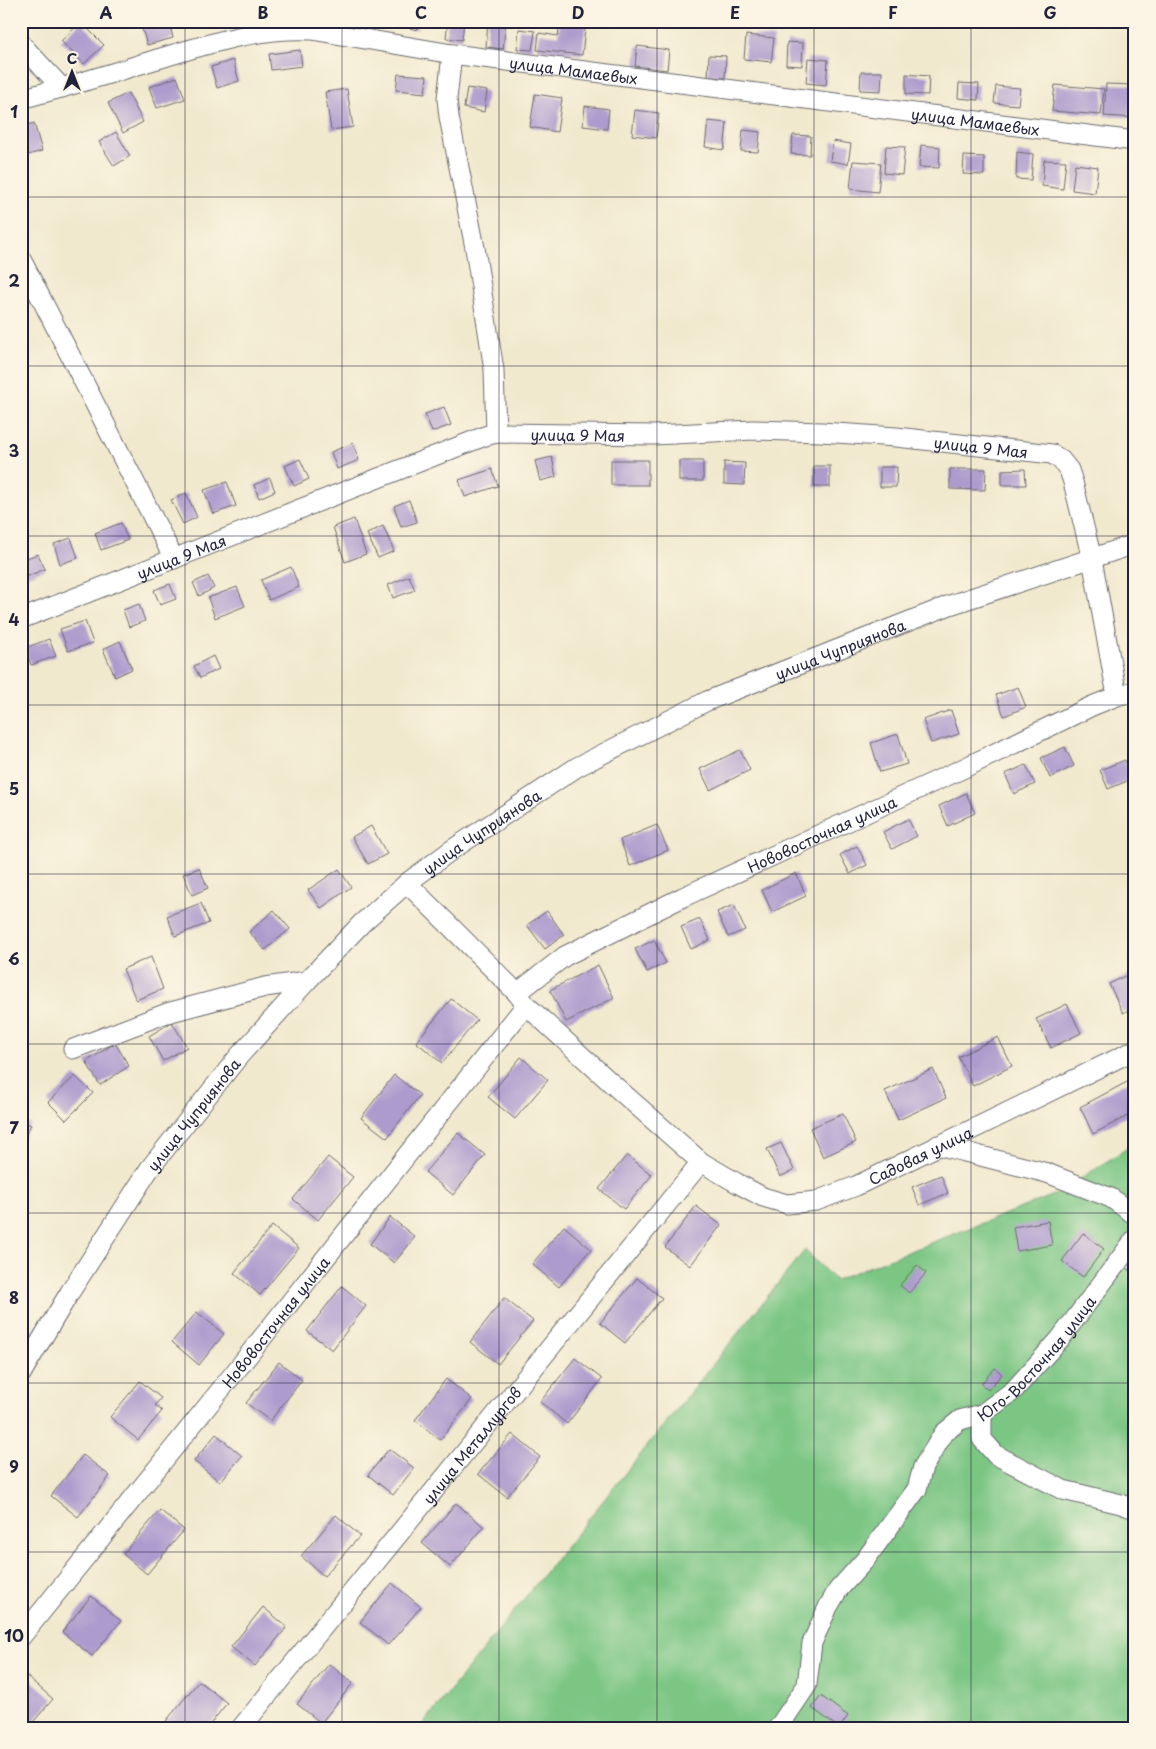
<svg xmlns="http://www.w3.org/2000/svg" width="1156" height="1749" font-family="'Playpen Sans',sans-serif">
	<rect width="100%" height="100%" fill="#fcf5e5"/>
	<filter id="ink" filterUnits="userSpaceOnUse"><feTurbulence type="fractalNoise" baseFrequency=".02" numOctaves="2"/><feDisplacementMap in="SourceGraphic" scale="10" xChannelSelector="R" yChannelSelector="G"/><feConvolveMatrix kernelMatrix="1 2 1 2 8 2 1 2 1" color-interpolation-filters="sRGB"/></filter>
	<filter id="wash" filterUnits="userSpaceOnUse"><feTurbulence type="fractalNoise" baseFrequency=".0096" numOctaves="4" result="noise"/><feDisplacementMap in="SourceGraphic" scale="20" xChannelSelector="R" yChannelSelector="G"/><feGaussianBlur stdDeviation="1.12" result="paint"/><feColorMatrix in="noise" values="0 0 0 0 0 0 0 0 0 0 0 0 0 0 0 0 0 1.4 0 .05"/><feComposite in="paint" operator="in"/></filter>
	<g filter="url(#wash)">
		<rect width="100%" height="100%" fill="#f1e9ce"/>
		<polygon fill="#7bc684" stroke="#4e7460" points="1135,1143 1135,1728 420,1728 805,1250 835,1280 1057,1194"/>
		<g id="blocks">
			<g fill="#ae9bce">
				<polygon points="169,21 173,38 147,45 140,22"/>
				<polygon points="391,21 419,21 417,30 391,23"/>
				<polygon points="448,21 464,21 462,40 446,38"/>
				<polygon points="488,21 506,22 503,49 486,47"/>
				<polygon points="560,21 586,21 582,55 537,50 539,33 558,36"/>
				<polygon points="81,22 104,45 84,64 61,41"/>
				<polygon points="519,29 535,31 532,50 517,49"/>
				<polygon points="746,35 774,38 771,62 744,59"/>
				<polygon points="787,42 803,43 802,66 786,65"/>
				<polygon points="637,46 669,50 667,70 635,66"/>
				<polygon points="300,50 302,66 271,70 269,54"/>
				<polygon points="709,55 726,56 725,78 708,77"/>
				<polygon points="808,58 828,60 826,85 806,83"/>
				<polygon points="233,60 239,81 217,88 211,67"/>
				<polygon points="861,72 882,72 881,91 860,90"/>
				<polygon points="398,74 427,76 425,93 396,90"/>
				<polygon points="906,74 929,76 928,95 906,94"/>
				<polygon points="177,77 185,99 157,108 149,87"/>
				<polygon points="959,83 979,84 978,100 958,98"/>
				<polygon points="1106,84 1135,85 1135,118 1104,116"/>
				<polygon points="1055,85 1104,89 1101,115 1052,111"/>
				<polygon points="996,86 1020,88 1018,105 994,103"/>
				<polygon points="467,88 487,91 484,112 464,108"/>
				<polygon points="347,89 353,127 331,130 325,92"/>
				<polygon points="128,93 143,122 123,133 108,103"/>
				<polygon points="535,94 562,98 557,132 530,127"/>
				<polygon points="585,106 609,109 607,129 583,126"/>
				<polygon points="635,110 659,113 656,138 632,135"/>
				<polygon points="708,121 727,123 724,150 705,147"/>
				<polygon points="34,123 42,151 21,157 21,127"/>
				<polygon points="743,130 760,132 758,152 741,151"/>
				<polygon points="116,132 130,156 114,166 99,142"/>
				<polygon points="793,135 811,136 810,155 791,154"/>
				<polygon points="833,141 851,144 848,164 830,161"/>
				<polygon points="921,145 940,147 939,168 919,167"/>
				<polygon points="886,146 905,147 902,175 884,173"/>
				<polygon points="1017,152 1033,154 1031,180 1016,179"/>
				<polygon points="964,156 984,157 984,175 963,174"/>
				<polygon points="1044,160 1066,161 1063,189 1042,186"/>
				<polygon points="853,161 881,163 878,192 850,189"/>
				<polygon points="1075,164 1098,167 1095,193 1072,190"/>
				<polygon points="444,407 451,425 432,432 425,414"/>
				<polygon points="353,443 359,460 337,469 331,452"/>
				<polygon points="552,457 556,477 540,481 535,461"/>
				<polygon points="300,459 309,479 294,486 285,466"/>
				<rect x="611" y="460" width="37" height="25"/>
				<rect x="679" y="461" width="24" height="20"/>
				<polygon points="724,462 745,463 744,485 724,484"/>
				<rect x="814" y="466" width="16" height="21"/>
				<polygon points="880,467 897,467 896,487 880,487"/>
				<polygon points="492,469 498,486 465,497 459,480"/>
				<polygon points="950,469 986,469 985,490 950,489"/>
				<polygon points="1025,469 1026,485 1002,485 1002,470"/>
				<polygon points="270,478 275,491 259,498 254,485"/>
				<polygon points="227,482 236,506 213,514 204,490"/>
				<polygon points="186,493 197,517 183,524 171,500"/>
				<polygon points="409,500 417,522 401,527 394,506"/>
				<polygon points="354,519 366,554 345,562 333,527"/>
				<polygon points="121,523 128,540 101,550 95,533"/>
				<polygon points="383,526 394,551 378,558 367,534"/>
				<polygon points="71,538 78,558 60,564 54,544"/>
				<polygon points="38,554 45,569 21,579 21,560"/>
				<polygon points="291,567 299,587 269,600 261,580"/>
				<polygon points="208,576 214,588 199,596 193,583"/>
				<polygon points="409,576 415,590 393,598 388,585"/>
				<polygon points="170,584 176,599 160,605 154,590"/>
				<polygon points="237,587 245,606 215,618 208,598"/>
				<polygon points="139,604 145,621 129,627 123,610"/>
				<polygon points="85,621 93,643 68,651 60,629"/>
				<polygon points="49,639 56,656 31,665 25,648"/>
				<polygon points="120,641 132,669 115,677 103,649"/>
				<polygon points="213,656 219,669 200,678 194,666"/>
				<polygon points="1018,687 1026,707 1004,716 996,695"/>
				<polygon points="951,710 959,734 931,743 923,720"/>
				<polygon points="898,734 907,764 880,772 871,743"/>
				<polygon points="1065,747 1074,766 1050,778 1041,758"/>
				<polygon points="740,750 750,770 710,790 700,769"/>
				<polygon points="1125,760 1132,779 1108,789 1100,770"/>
				<polygon points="1026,765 1035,784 1014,794 1005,774"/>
				<polygon points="966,793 975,813 948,826 939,806"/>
				<polygon points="908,819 917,836 892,849 883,832"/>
				<polygon points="657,825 668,850 630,866 620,840"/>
				<polygon points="371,826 387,854 368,864 352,837"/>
				<polygon points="857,846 867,865 850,874 840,855"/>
				<polygon points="199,868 208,888 192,895 183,874"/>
				<polygon points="339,869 351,887 321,908 308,890"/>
				<polygon points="796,873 806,896 772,912 762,890"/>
				<polygon points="201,903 209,923 175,936 167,916"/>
				<polygon points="734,905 745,930 728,937 717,912"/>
				<polygon points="274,910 290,929 265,950 249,932"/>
				<polygon points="547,911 564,935 545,949 527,925"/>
				<polygon points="700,919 710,940 691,949 681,927"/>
				<polygon points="654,940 666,963 647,972 635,949"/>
				<polygon points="151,957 163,989 136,1000 123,969"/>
				<polygon points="598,965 614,998 566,1022 550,990"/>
				<polygon points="1135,971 1135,1007 1123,1013 1109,984"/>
				<polygon points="451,999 477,1020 442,1063 416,1042"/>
				<polygon points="1067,1004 1081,1033 1051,1048 1036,1019"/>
				<polygon points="172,1022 187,1047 163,1061 149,1036"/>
				<polygon points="998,1037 1012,1066 973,1086 958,1057"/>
				<polygon points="115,1043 129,1066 100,1085 86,1062"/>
				<polygon points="521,1057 548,1080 515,1119 488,1097"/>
				<polygon points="933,1069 946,1098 898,1120 885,1091"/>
				<polygon points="394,1075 420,1095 387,1138 361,1118"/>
				<polygon points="75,1076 93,1093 66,1120 48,1102"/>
				<polygon points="1129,1081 1135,1092 1135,1112 1093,1134 1080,1107"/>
				<polygon points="843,1114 856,1142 823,1157 810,1128"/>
				<polygon points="21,1120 31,1125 21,1142"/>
				<polygon points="458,1133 485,1155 453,1195 425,1172"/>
				<polygon points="781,1143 794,1170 780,1177 767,1149"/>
				<polygon points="627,1155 652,1175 624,1209 599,1189"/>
				<polygon points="328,1157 353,1177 318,1220 293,1199"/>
				<polygon points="941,1175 948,1193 919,1205 912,1187"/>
				<polygon points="696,1206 721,1225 690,1266 665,1247"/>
				<polygon points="390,1217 415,1237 394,1263 370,1244"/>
				<polygon points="1048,1221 1052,1245 1017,1251 1013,1227"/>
				<polygon points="272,1226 299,1248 260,1295 234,1273"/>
				<polygon points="564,1226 591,1249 559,1287 532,1264"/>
				<polygon points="1083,1233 1104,1249 1083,1277 1062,1261"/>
				<polygon points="1135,1252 1135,1274 1124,1266"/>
				<polygon points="917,1265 926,1273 909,1293 900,1285"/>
				<polygon points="637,1278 662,1298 625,1343 600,1323"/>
				<polygon points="342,1286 366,1306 332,1350 307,1331"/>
				<polygon points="504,1298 533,1321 498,1364 470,1342"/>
				<polygon points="197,1312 224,1334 199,1365 172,1342"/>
				<polygon points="575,1358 602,1379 567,1424 540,1402"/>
				<polygon points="279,1362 302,1380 270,1421 246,1403"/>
				<polygon points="995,1368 1002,1374 988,1390 981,1384"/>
				<polygon points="446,1379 472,1399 440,1440 415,1420"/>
				<polygon points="140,1381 161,1398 155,1405 162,1411 138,1440 110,1417"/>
				<polygon points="216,1434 242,1456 220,1482 194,1461"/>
				<polygon points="512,1434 540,1457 507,1497 478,1474"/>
				<polygon points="389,1449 414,1468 393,1495 368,1475"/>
				<polygon points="83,1455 110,1476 78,1517 51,1496"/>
				<polygon points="456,1503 484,1527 450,1567 422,1543"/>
				<polygon points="160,1510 184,1530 147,1574 123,1554"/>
				<polygon points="336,1515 360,1536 324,1576 301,1556"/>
				<polygon points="392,1583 421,1607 388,1645 360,1622"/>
				<polygon points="91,1596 121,1621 92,1656 62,1632"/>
				<polygon points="263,1607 287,1627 255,1666 231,1647"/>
				<polygon points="329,1664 353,1683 321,1723 297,1704"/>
				<polygon points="23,1673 53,1699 28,1728 21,1728 21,1675"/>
				<polygon points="199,1681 227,1703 207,1728 175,1728 166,1721"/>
				<polygon points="821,1696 848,1716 839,1728 812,1708"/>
			</g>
		</g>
	</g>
	<g filter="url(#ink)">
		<use href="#blocks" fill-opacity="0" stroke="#6a686e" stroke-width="1"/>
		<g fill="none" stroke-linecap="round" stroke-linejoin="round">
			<g stroke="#6a686e" stroke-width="21">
				<g id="minor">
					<polyline points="21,44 62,88"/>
					<polyline points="452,54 447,99 449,117 475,248 494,370 496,433"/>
					<path id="s1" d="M21,99C66,87 110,74 154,60C205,45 258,27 312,30L452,54L1135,141"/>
					<polyline points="21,259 174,559"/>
					<path id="s2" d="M21,619L485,436L496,433L654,435L753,430L821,432L896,437L1052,454L1061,460L1069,470L1073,482L1092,559L1117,696"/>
					<path id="s3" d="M407,883L517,993L526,1005L609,1081L701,1162L737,1183L763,1197L787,1204L816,1201L856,1186L1135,1050"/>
					<path id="s4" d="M517,993L565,956L683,897L962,769L1092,706L1117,696L1135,691"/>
					<polyline points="73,1049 167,1013 265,987 307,981"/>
					<polyline points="938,1145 1047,1173 1111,1198 1135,1215"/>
					<path id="s5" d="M21,1374L70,1292L150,1168L239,1056L307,981L362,923L407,883L453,849L577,767L707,701L950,605L1135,544"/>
					<polyline points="982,1414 982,1439 996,1455 1063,1490 1121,1504 1135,1509"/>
					<path id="s6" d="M21,1637L239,1367L526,1005"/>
					<path id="s7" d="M241,1728L701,1162"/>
					<path id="s8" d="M778,1728L807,1685L812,1643L828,1607L838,1590L865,1560L917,1489L923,1467L944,1433L960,1420L982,1414L1013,1391L1060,1339L1135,1239"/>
				</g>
			</g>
			<use href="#minor" stroke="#fff" stroke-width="19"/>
		</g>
	</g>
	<path fill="none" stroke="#22223b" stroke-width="1" stroke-opacity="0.55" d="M185,21V1728M342,21V1728M499,21V1728M657,21V1728M814,21V1728M971,21V1728M21,197H1135M21,366H1135M21,536H1135M21,705H1135M21,874H1135M21,1044H1135M21,1213H1135M21,1383H1135M21,1552H1135"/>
	<g text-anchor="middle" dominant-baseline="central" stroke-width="4.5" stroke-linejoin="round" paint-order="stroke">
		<g font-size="15" fill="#22223b" stroke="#fcf5e5">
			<text stroke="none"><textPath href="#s1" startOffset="565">улица Мамаевых</textPath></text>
			<text stroke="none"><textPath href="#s1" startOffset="970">улица Мамаевых</textPath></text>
			<text stroke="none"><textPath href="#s2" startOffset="592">улица 9 Мая</textPath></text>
			<text stroke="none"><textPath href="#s2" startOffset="996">улица 9 Мая</textPath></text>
			<text stroke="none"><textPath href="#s2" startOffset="172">улица 9 Мая</textPath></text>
			<text stroke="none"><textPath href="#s5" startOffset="1122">улица Чуприянова</textPath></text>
			<text stroke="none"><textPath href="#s5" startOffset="718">улица Чуприянова</textPath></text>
			<text stroke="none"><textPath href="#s4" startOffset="345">Нововосточная улица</textPath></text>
			<text stroke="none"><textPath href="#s5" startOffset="312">улица Чуприянова</textPath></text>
			<text stroke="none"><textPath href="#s3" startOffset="645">Садовая улица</textPath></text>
			<text stroke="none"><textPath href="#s6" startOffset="405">Нововосточная улица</textPath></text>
			<text stroke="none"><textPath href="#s8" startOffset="466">Юго-Восточная улица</textPath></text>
			<text stroke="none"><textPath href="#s7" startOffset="365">улица Металлургов</textPath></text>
		</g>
	</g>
	<rect width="1156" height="1749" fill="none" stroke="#fcf5e5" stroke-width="55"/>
	<g transform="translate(72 72)" stroke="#fcf5e5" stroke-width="4" paint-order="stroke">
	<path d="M0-4L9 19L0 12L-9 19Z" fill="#22223b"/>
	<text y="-8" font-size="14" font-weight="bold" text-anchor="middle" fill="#22223b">С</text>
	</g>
	<rect x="28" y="28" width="1100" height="1694" fill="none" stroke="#22223b" stroke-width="2"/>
	<g font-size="16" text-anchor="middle" font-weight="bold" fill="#22223b">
		<text x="106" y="19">A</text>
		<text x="263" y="19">B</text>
		<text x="421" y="19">C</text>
		<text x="578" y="19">D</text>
		<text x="735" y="19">E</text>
		<text x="893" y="19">F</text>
		<text x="1050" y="19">G</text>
		<text x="14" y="118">1</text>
		<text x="14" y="287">2</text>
		<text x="14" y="457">3</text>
		<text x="14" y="626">4</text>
		<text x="14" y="795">5</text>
		<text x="14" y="965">6</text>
		<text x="14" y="1134">7</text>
		<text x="14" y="1304">8</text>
		<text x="14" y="1473">9</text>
		<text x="14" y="1642">10</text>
	</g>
</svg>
